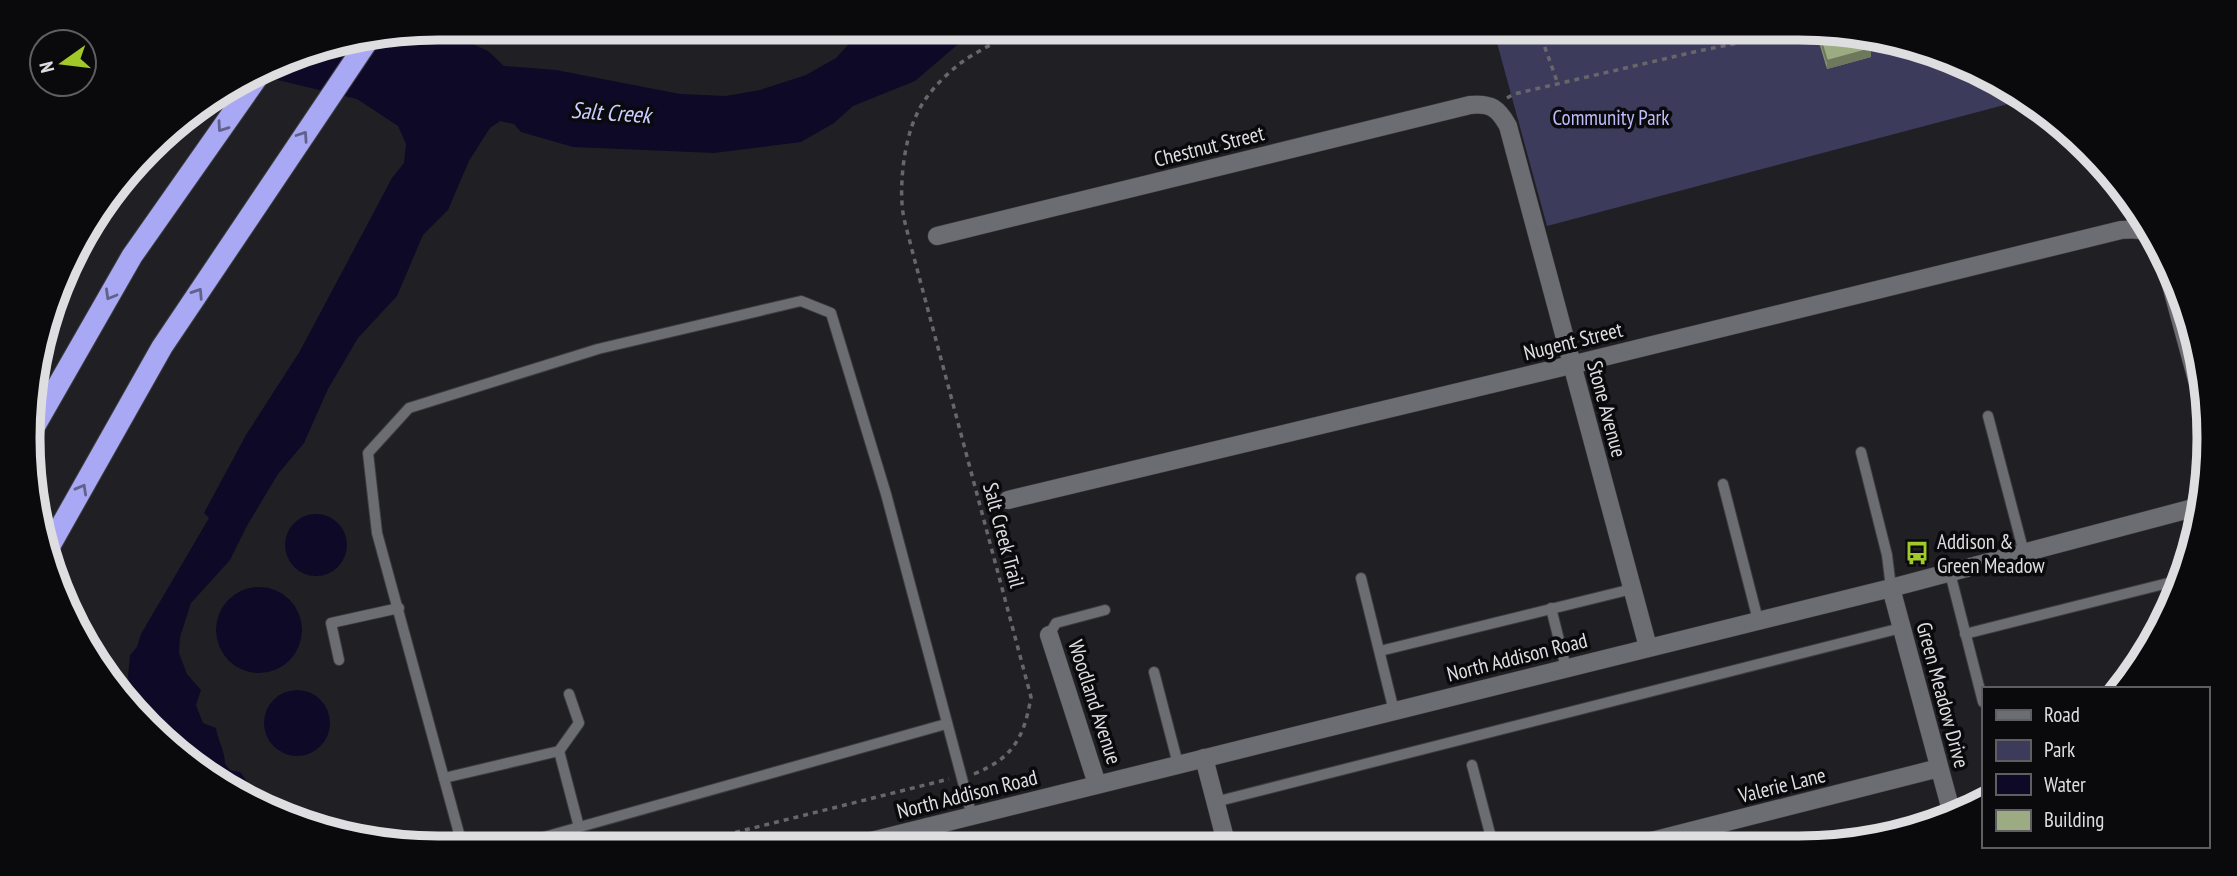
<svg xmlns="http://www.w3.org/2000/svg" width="2237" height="876" font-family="'PT Sans Narrow',sans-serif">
	<rect width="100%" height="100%" fill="#202024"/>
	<polygon fill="#3c3b5c" points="1493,28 1799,28 1905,42 2023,100 1547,226"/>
	<g fill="#0d0926">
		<path d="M882,28H977L915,81L853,106L834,123L801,142L714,153L573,147L521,132L514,124L500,121L490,128L469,161L448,210L423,235L397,296L358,338L328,389L304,443L278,474L248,524L230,560L191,603L180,637L179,653L187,674L201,690L196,705L203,723L216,728C218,741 225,751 225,764L230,770L240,772L253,789L270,803L189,764L133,704L128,676L130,655L137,647L141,634L209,518L204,513L246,435L300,351L392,178L404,163L406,144L398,126L357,99L261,76L306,50L427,30L458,37L488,51L504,66L556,70L680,94L726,96L760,90L806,75L836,58L857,35Z"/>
		<circle cx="316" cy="545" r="31"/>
		<circle cx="259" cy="630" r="43"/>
		<circle cx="297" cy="723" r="33"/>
	</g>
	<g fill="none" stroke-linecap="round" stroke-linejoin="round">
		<g stroke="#3d3d41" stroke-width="12">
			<g id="service">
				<polyline points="1988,416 2024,553"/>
				<polyline points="1861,452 1887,555 1891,588"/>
				<polyline points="1723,484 1758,620"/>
				<polyline points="1950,573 1983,702"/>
				<polyline points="1361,578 1394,711"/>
				<polyline points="1551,608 1566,668"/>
				<polyline points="1965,634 2180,580"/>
				<polyline points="1049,635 1056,623 1105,610"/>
				<polyline points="1380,651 1632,589"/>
				<polyline points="339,660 331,623 399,608"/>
				<polyline points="1154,672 1178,764"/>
				<polyline points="559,751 579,827"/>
				<polyline points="1472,765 1493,845"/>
				<polyline points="444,778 559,751 579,723 569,694"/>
				<polyline points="1215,802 1901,628"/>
				<polyline points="463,848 377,533 368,453 409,408 598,349 801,301 831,313 886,494 972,816"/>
				<polyline points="505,848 946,724"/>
			</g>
		</g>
		<g stroke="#3d3d41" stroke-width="19">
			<g id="minor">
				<path d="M937,236L1470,105C1491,103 1498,108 1508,126L1648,647"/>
				<polyline points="2168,274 2204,406"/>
				<path d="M1008,500L1571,365L2121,230C2137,229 2145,228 2157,240"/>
				<polyline points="1891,588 1952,814"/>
				<polyline points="1049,635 1097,784"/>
				<polyline points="1204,758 1227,846"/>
				<polyline points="927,827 931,847"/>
				<polyline points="1636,845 1939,768"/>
			</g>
		</g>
		<g stroke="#3d3d41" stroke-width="19">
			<polyline id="tertiary" points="847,847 1891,588 2197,507"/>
		</g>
		<g stroke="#3d3d41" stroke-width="23">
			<g id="motorway">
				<polyline points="33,429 132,256 257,78"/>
				<polyline points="48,549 162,347 369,39"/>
			</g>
		</g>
		<g stroke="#67676b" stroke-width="3.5" stroke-dasharray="5 5" stroke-linecap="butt">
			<polyline points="1538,28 1558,84"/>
			<polyline points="1507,98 1514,94 1694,52 1806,29"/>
			<path d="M974,774C1013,758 1024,738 1031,697L912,250C909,237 905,225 903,213C899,186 904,141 916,116C924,97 941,79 957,66C975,51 998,43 1017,28"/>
			<polyline points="677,847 949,779"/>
		</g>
		<use href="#service" stroke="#6c6d72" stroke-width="10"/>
		<use href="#minor" stroke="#6c6d72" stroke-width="18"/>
		<use href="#tertiary" stroke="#6c6d72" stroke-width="18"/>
		<use href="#motorway" stroke="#a9a8f4" stroke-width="21"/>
	</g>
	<polygon fill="#879371" points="1818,31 1871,57 1827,69 1818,39"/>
	<polygon fill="#6e785c" points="1871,49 1871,57 1827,69 1827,61"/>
	<polygon fill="#9dab83" stroke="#6e785c" stroke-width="2" points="1818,31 1867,37 1871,49 1827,61"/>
	<defs><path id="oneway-chevron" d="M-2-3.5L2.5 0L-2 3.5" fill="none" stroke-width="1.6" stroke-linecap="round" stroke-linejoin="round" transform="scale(1.75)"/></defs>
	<g stroke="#61618c">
		<use href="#oneway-chevron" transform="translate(222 127) rotate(125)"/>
		<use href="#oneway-chevron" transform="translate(303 136) rotate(-56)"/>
		<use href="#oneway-chevron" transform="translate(198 293) rotate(-57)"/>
		<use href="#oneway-chevron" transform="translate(110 295) rotate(120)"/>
		<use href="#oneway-chevron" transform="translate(82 489) rotate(-61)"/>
	</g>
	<defs>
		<g id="bus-bare" transform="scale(1.89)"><path d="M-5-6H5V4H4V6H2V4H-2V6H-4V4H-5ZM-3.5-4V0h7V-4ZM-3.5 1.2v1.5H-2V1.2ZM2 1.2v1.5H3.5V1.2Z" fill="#a1c92a" stroke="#0a0a0c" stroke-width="2.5" paint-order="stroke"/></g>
	</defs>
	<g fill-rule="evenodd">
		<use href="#bus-bare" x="1917" y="553"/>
	</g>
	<g text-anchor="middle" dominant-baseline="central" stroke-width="7" stroke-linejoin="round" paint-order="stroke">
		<g font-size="21" fill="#bcbcfb" stroke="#0a0a0c">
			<text x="1611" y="117">Community Park</text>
		</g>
		<g font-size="21" fill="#dedee1" stroke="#0a0a0c">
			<text transform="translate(1209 146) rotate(-14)">Chestnut Street</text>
			<text transform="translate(1573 341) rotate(-14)">Nugent Street</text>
			<text transform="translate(1607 409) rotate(75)">Stone Avenue</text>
			<text transform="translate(1004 535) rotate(75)">Salt Creek Trail</text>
			<text transform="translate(1517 657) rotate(-14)">North Addison Road</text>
			<text transform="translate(1943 695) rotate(75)">Green Meadow Drive</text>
			<text transform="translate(1095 702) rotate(72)">Woodland Avenue</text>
			<text transform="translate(1782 785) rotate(-14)">Valerie Lane</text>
			<text transform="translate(967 794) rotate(-14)">North Addison Road</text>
		</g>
		<g font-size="21" fill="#dedee1" stroke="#0a0a0c" text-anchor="start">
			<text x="1937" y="541">Addison &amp;<tspan x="1937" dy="24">Green Meadow</tspan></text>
		</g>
		<g font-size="23" font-style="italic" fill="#cbccff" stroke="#0a0a0c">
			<text transform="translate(611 112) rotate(4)">Salt Creek</text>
		</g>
	</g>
	<path d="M0 0H2237V876H0ZM438 40H1799A398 398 0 0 1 2197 438V438A398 398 0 0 1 1799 836H438A398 398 0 0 1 40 438V438A398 398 0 0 1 438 40Z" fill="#0a0a0c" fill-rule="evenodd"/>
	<path fill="none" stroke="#dedee1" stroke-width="9" d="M438 40H1799A398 398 0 0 1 2197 438V438A398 398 0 0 1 1799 836H438A398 398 0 0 1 40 438V438A398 398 0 0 1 438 40Z"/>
	<rect x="1982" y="687" width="228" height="161" fill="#0a0a0c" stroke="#5f5f61" stroke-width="2"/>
	<rect x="1996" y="710" width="35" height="10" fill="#6c6d72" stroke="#5f5f61" stroke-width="2"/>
	<text x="2044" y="722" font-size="21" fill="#dedee1">Road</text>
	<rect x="1996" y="740" width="35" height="21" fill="#3c3b5c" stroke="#5f5f61" stroke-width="2"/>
	<text x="2044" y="757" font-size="21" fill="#dedee1">Park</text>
	<rect x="1996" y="774" width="35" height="21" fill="#0d0926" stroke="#5f5f61" stroke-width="2"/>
	<text x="2044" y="792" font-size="21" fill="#dedee1">Water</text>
	<rect x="1996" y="810" width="35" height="21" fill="#9dab83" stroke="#5f5f61" stroke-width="2"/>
	<text x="2044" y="827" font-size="21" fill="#dedee1">Building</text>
	<g transform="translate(63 63) rotate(256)"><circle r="33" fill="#0a0a0c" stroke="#5f5f61" stroke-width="2"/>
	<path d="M0-5L12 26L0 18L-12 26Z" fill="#a1c92a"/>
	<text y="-10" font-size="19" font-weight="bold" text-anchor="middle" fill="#dedee1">N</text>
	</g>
</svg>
